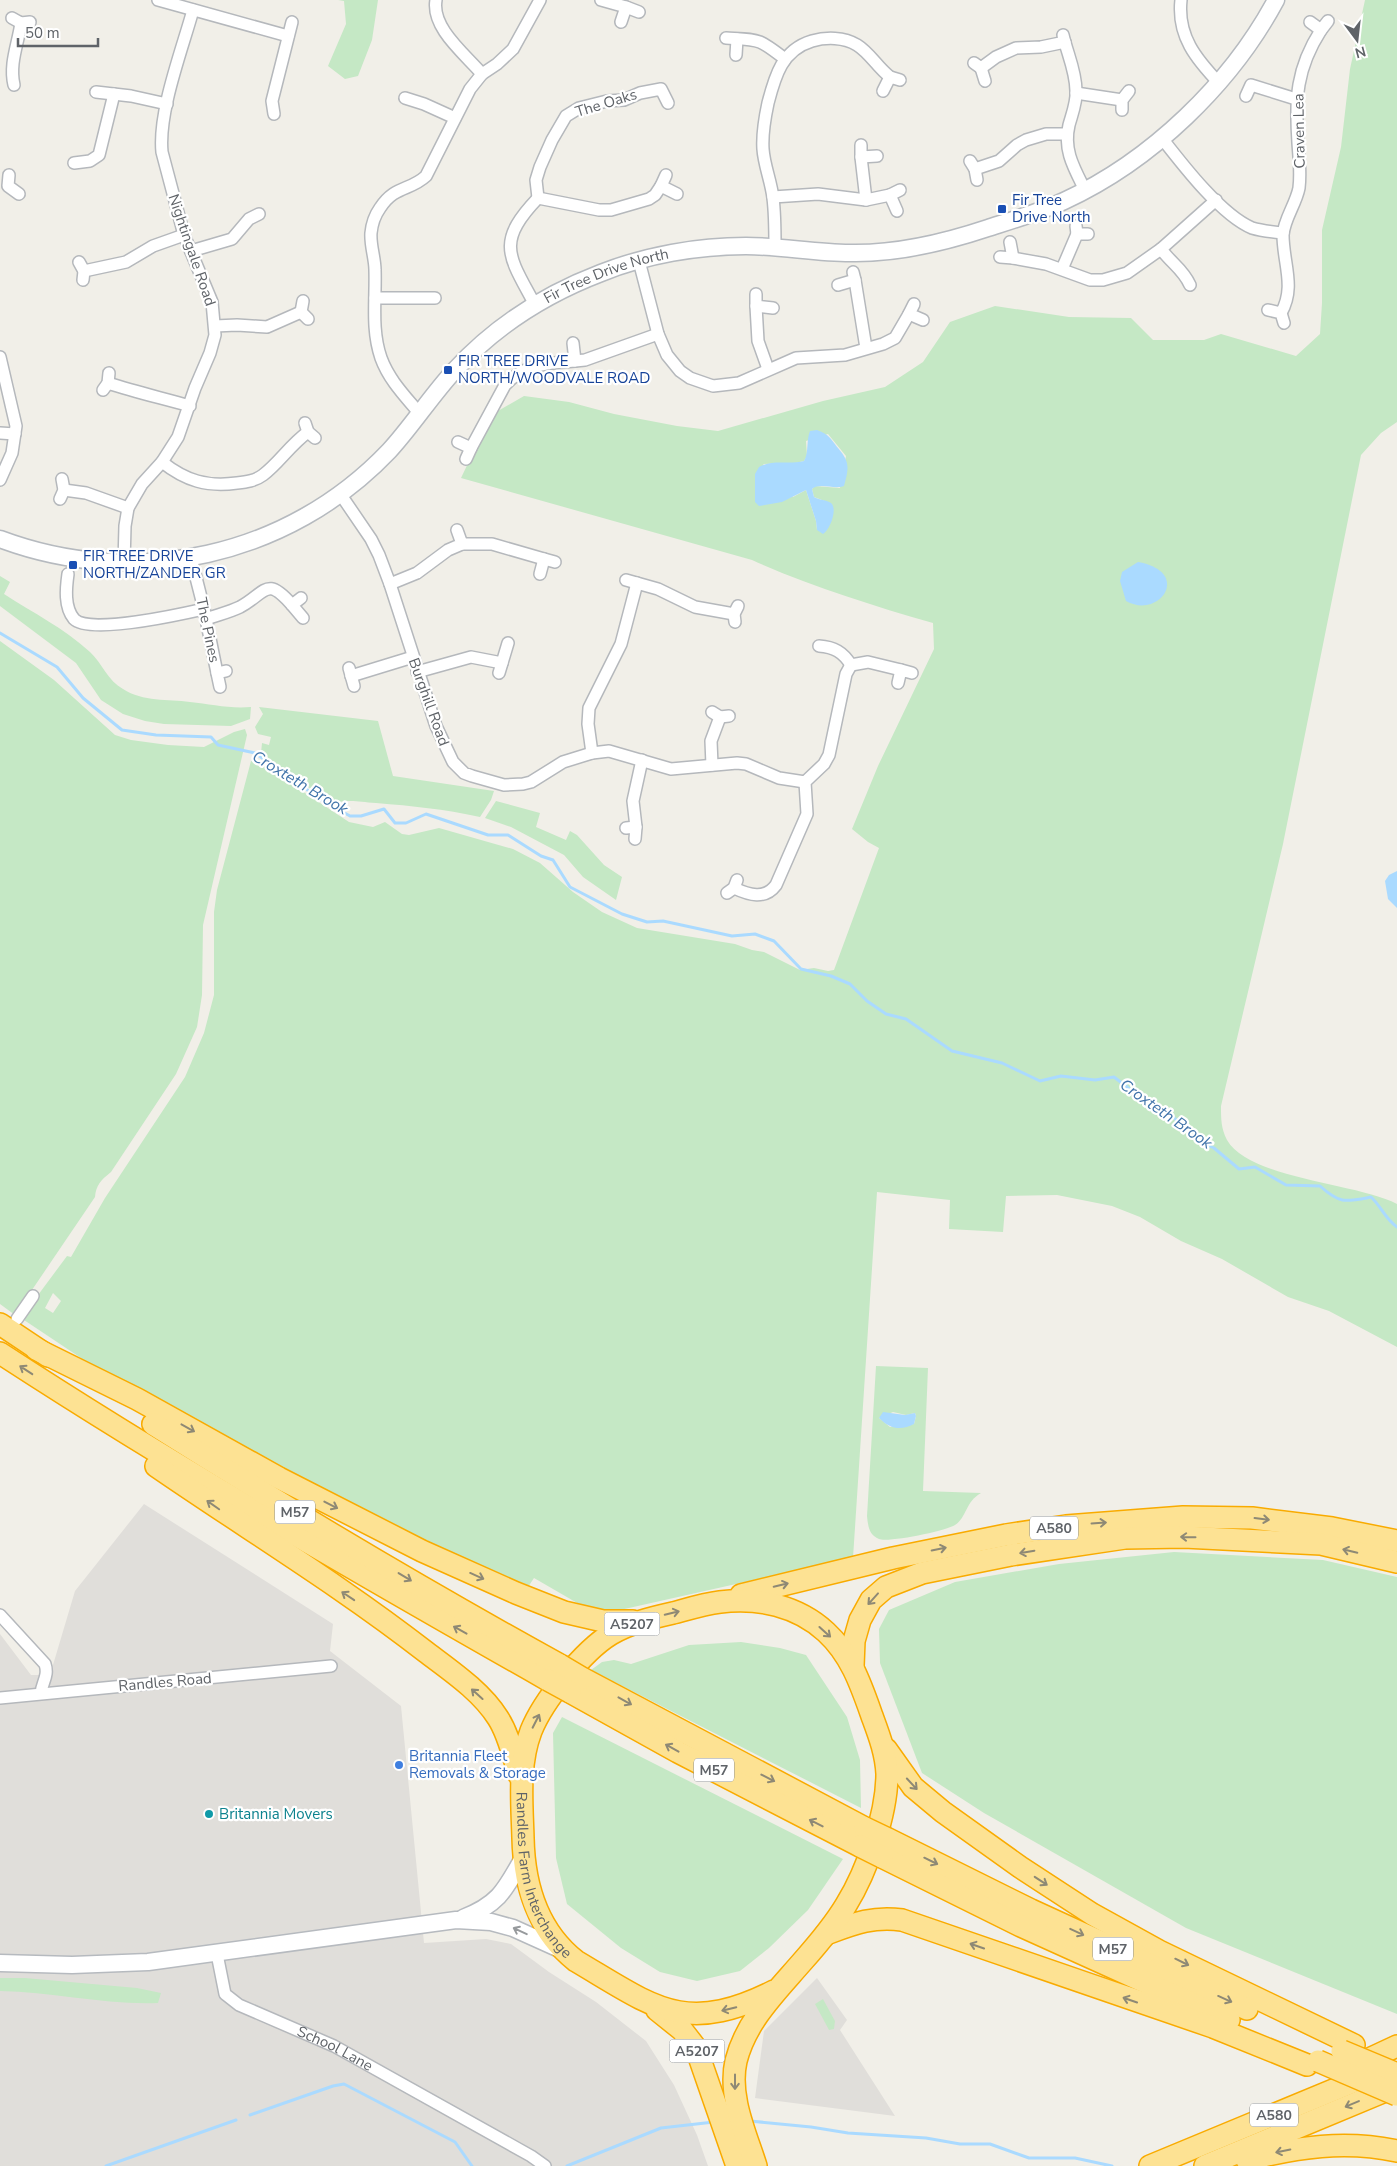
<svg xmlns="http://www.w3.org/2000/svg" width="1397" height="2166" font-family="'Nunito Sans',sans-serif">
	<rect width="100%" height="100%" fill="#f1efe8"/>
	<g fill="#e0deda">
		<polygon points="144,1504 333,1624 330,1651 401,1706 424,1943 486,1939 511,1944 549,1972 596,2002 646,2041 674,2085 697,2135 708,2166 0,2166 0,1634 31,1675 50,1675 75,1591"/>
		<polygon points="817,1978 847,2020 840,2030 895,2116 755,2098 764,2031"/>
	</g>
	<g fill="#c5e8c5" fill-rule="evenodd">
		<polygon points="338,0 378,0 372,40 358,76 345,79 328,66 346,24 344,1"/>
		<path d="M1365,0H1397V422L1381,433L1361,455L1283,844L1221,1106C1221,1119 1221,1128 1227,1140C1249,1179 1357,1183 1397,1204V1347L1329,1311L1288,1297L1222,1259L1181,1241L1140,1217L1112,1206L1057,1195L1006,1196L1003,1232L949,1229L950,1200L877,1192L853,1558L611,1612L591,1611L534,1578L524,1593L382,1526L87,1362L21,1318L67,1256L71,1257L105,1198L185,1077L204,1033L214,995V912L217,890L251,761L264,766L349,822L373,827L385,822L402,834L409,835L439,828L513,849L540,863L573,892L602,912L637,928L735,944L752,950L764,952L800,970L814,968L828,971L834,970L879,848L868,842L852,829L878,766L934,649L933,623C871,605 810,586 752,560L461,478L491,415L524,396L569,402L614,414L677,426L718,431L823,401L885,387L923,362L950,322L995,306L1069,317L1131,318L1153,340H1204L1221,334L1296,356L1320,334L1322,303V230L1341,147L1350,69ZM828,434L846,456L840,488L815,486L812,489L814,497L830,503L817,530L816,521L806,490L793,497L763,464L796,463L804,461L807,456L806,441ZM53,1293L61,1301L53,1313L45,1308Z"/>
		<path d="M0,576L10,582L4,594C33,613 64,628 90,652C102,663 108,681 123,689C143,702 168,699 190,702C210,704 230,709 251,707L250,719L231,726L164,724L145,721L123,714L101,700L76,663L0,606Z"/>
		<path d="M0,641L54,680L115,735L131,740L168,745L204,747L234,732L245,729L247,735L203,925L202,995L197,1027L176,1074L111,1172C101,1180 96,1185 95,1197L15,1315L0,1304Z"/>
		<path d="M259,707L378,721L393,776L494,791L491,800L480,817C443,809 413,806 376,803C358,802 352,799 333,803L319,795L261,753L262,743L269,745L271,737L258,734L255,727L263,714Z"/>
		<polygon points="496,801 540,813 536,827 566,840 570,831 577,835 604,865 622,877 616,900 583,877 564,855 511,827 485,818"/>
		<path d="M876,1366L928,1368L923,1491L981,1493C965,1502 967,1517 955,1525C946,1531 887,1543 879,1539C869,1535 868,1526 867,1516ZM893,1412L906,1415L915,1413L916,1416L914,1424L890,1427L879,1418Z"/>
		<polygon points="1174,1552 1323,1560 1397,1577 1397,2014 1186,1928 984,1813 922,1773 880,1663 879,1629 889,1610 955,1582 1059,1564"/>
		<polygon points="741,1642 780,1648 806,1655 847,1717 860,1760 861,1808 591,1670 602,1662 614,1660 631,1664 689,1645"/>
		<polygon points="562,1717 843,1859 808,1910 769,1948 740,1971 697,1981 660,1972 621,1948 567,1904 556,1858 553,1733"/>
		<path d="M0,1978H25L137,1988L161,1993L158,2003C105,2005 53,1992 0,1991Z"/>
		<polygon points="823,1999 835,2021 834,2029 829,2030 815,2004"/>
	</g>
	<g fill="#aadaff">
		<path d="M817,430C830,435 830,438 838,448C850,462 849,468 844,486C834,490 820,482 812,489L814,497C819,500 827,500 831,503C838,509 830,530 823,534L817,530L816,521L806,490L782,502L759,506L755,502V474L759,467C772,459 789,465 804,461C809,453 806,441 810,431Z"/>
		<path d="M1138,562C1193,572 1159,620 1126,601L1120,581L1122,572Z"/>
		<polygon points="1397,871 1397,908 1388,899 1385,881 1389,875"/>
		<path d="M883,1412L905,1415L915,1413L916,1416L914,1424C901,1431 890,1429 879,1418Z"/>
	</g>
	<g fill="none" stroke-linecap="round" stroke-linejoin="round">
		<g stroke="#aadaff" stroke-width="3">
			<path d="M0,633L57,667L83,698L122,730L156,735L211,737L218,745L255,753L323,801L350,816H361L384,809L395,823H406L426,814L488,835H508L541,856L553,860L570,887L622,914L647,922L663,921L732,936L755,934L774,941L801,969L831,976L850,984L867,1001L886,1014L906,1019L952,1051L1002,1063L1040,1081L1061,1076L1095,1080L1114,1077L1148,1103L1169,1113L1198,1141L1214,1148L1239,1169L1255,1167L1286,1185L1320,1186C1340,1204 1345,1202 1371,1197C1381,1206 1385,1219 1397,1227"/>
			<polyline points="250,2115 333,2086 344,2084 455,2142 472,2166"/>
			<polyline points="750,2121 811,2127 848,2133 926,2138 960,2144 990,2144 1029,2158 1075,2158 1112,2166"/>
			<polyline points="106,2166 236,2120"/>
			<polyline points="567,2166 661,2128 714,2122"/>
		</g>
		<g stroke="#b5b8bc" stroke-width="14">
			<g id="street">
				<polyline points="158,0 288,36"/>
				<path d="M436,0C431,28 465,54 482,74"/>
				<polyline points="601,0 626,7"/>
				<path d="M1181,0C1177,36 1196,59 1220,84"/>
				<polyline points="12,18 21,23 30,22"/>
				<polyline points="621,22 626,7 639,12"/>
				<polyline points="1310,22 1321,30 1328,21"/>
				<path d="M1063,35C1067,53 1076,71 1076,91C1077,102 1072,114 1069,125C1063,150 1074,168 1085,190"/>
				<path d="M726,38C760,40 758,38 785,59"/>
				<polyline points="736,55 737,39"/>
				<polyline points="974,63 981,68 996,57 1016,48 1041,47 1065,42"/>
				<polyline points="981,68 985,81"/>
				<path d="M14,85C9,64 18,44 21,23"/>
				<polyline points="883,91 890,77 900,80"/>
				<polyline points="96,92 131,96 167,104"/>
				<polyline points="1076,93 1122,100"/>
				<polyline points="1246,96 1251,85 1296,99"/>
				<polyline points="405,98 424,104 455,118"/>
				<polyline points="1122,110 1122,100 1129,91"/>
				<polyline points="274,114 272,101 292,22"/>
				<path d="M1161,137C1182,164 1221,215 1252,228C1262,231 1273,232 1283,233"/>
				<polyline points="861,145 861,157 877,156"/>
				<polyline points="861,157 866,200"/>
				<polyline points="970,161 975,169 977,180"/>
				<polyline points="74,163 90,161 99,155 114,94"/>
				<polyline points="975,169 999,161 1017,145 1026,140 1046,134 1067,134"/>
				<polyline points="9,175 8,186 19,194"/>
				<polyline points="666,175 661,186 677,194"/>
				<polyline points="773,197 818,194 866,200 890,195"/>
				<polyline points="538,198 536,180 540,167 552,140 566,116 579,108 607,101 624,100 640,93 661,89 668,103"/>
				<polyline points="538,198 599,210 611,210 649,199 655,195 661,186"/>
				<polyline points="897,211 890,195 900,190"/>
				<polyline points="1076,226 1077,234 1088,234"/>
				<path d="M775,247C775,231 775,214 773,198C771,181 764,165 763,149C762,134 765,117 768,103C775,76 782,50 812,41C826,37 844,37 857,45C870,53 877,67 890,77"/>
				<polyline points="1161,249 1216,200"/>
				<polyline points="191,251 232,239 249,219 259,214"/>
				<polyline points="1000,257 1013,258 1010,242"/>
				<path d="M1013,258L1046,264L1090,280H1103L1127,273L1161,249C1171,263 1183,269 1190,285"/>
				<polyline points="639,261 658,334 667,355 680,371 690,378 713,386 739,383 796,358 845,355 883,344 895,338 909,314"/>
				<polyline points="79,262 84,271 83,280"/>
				<polyline points="1062,269 1077,234"/>
				<polyline points="84,271 126,262 153,246 184,235"/>
				<polyline points="855,280 866,348"/>
				<polyline points="838,285 855,280 853,272"/>
				<polyline points="756,294 756,306 773,308"/>
				<polyline points="375,298 435,298"/>
				<polyline points="303,301 301,312 308,319"/>
				<polyline points="914,304 909,314 923,320"/>
				<path d="M535,305C509,256 495,243 538,198"/>
				<polyline points="756,306 758,341 768,369"/>
				<polyline points="1268,310 1281,313 1284,323"/>
				<path d="M1281,313C1296,287 1283,263 1283,235C1284,219 1296,204 1299,188C1301,173 1299,158 1298,143C1295,99 1296,69 1321,30"/>
				<polyline points="215,326 237,325 267,327 301,312"/>
				<polyline points="573,343 575,361 585,360 658,334"/>
				<polyline points="0,357 16,426 12,453 0,480"/>
				<path d="M108,383C135,392 162,398 190,406"/>
				<polyline points="103,390 108,383 109,373"/>
				<path d="M420,414C405,396 389,380 381,358C371,329 376,300 375,270C375,258 370,245 371,233C372,223 375,215 380,208C395,185 410,191 426,176L470,89L482,74L497,64L513,49L540,0"/>
				<polyline points="305,423 308,432 315,438"/>
				<polyline points="0,433 15,434"/>
				<polyline points="458,442 471,448 466,459"/>
				<path d="M471,448L505,385C524,364 548,363 575,361"/>
				<path d="M162,462C186,481 207,487 237,483C246,482 255,481 263,475C279,463 290,445 308,432"/>
				<polyline points="64,490 86,493 128,508"/>
				<polyline points="341,495 371,539 379,555 390,584 436,726 453,762 464,773 472,776 504,785 523,784 531,782 563,762 592,753 609,751 671,769 737,763 746,764 779,778 805,782"/>
				<polyline points="60,499 64,490 62,479"/>
				<polyline points="462,544 492,544 544,559"/>
				<polyline points="191,558 204,609 217,673"/>
				<path d="M124,563L125,526L128,508L142,484L162,462L178,437L195,388L210,353L215,335L212,302L184,235L162,152C158,112 182,50 193,10"/>
				<path d="M68,574C66,588 64,607 74,619C89,635 182,614 204,609"/>
				<polyline points="540,574 544,559 555,562"/>
				<polyline points="626,580 658,589 695,607 734,614"/>
				<polyline points="390,584 417,573 448,550 462,544 457,530"/>
				<polyline points="301,598 292,605 303,618"/>
				<path d="M206,619C217,615 230,612 240,607C266,593 266,575 292,605"/>
				<polyline points="735,622 734,614 738,606"/>
				<path d="M819,646C834,647 843,652 851,665L868,662L901,670"/>
				<polyline points="349,668 354,686"/>
				<polyline points="417,672 471,657 502,663"/>
				<polyline points="499,673 508,643"/>
				<polyline points="351,676 413,657"/>
				<polyline points="898,683 901,670 912,673"/>
				<polyline points="220,687 217,673 226,671"/>
				<polyline points="712,712 720,717 729,716"/>
				<polyline points="592,753 588,724 589,708 621,644 637,583"/>
				<polyline points="712,765 711,741 720,717"/>
				<polyline points="636,827 633,801 642,760"/>
				<polyline points="626,828 636,827 635,839"/>
				<path d="M734,888C749,895 765,900 776,885L807,814L805,782L824,764L829,755L846,674L851,665"/>
				<polyline points="727,893 734,888 737,880"/>
				<polyline points="17,1319 33,1296"/>
				<path d="M0,1615L45,1664C49,1676 42,1682 41,1693"/>
				<polyline points="0,1698 331,1666"/>
				<path id="s1" d="M217,1954L225,1994L239,2005L334,2046L531,2156L545,2166"/>
			</g>
		</g>
		<g stroke="#b6babf" stroke-width="19">
			<g id="secondary">
				<path id="s2" d="M0,539C136,590 288,557 389,451C412,426 431,396 454,371C494,327 546,294 601,273C646,255 698,246 746,246C781,246 815,253 850,253C897,254 943,243 988,228C1013,220 1040,212 1064,201C1151,161 1231,84 1276,0"/>
				<path d="M463,1918C499,1904 505,1890 523,1858"/>
				<polyline points="0,1963 72,1965 148,1962 456,1920 491,1922 513,1928 564,1951"/>
			</g>
		</g>
		<g stroke="#f9ab00" stroke-width="24">
			<g id="highway">
				<polyline points="0,1324 48,1356"/>
				<polyline points="36,1349 137,1399 279,1478 422,1551 516,1593 564,1612 603,1621 633,1621"/>
				<path d="M0,1353C178,1469 363,1575 548,1680"/>
				<path d="M153,1424C286,1508 422,1589 560,1665"/>
				<path d="M156,1466C246,1528 340,1585 426,1652C451,1671 481,1691 498,1718C509,1735 513,1756 519,1775"/>
				<polyline points="741,1595 893,1558 1006,1535 1066,1526 1183,1517 1252,1518 1332,1528 1397,1541"/>
				<polyline points="853,1666 854,1641 860,1620 871,1600 886,1587 922,1573 1011,1555 1125,1538 1184,1537 1321,1544 1397,1562"/>
				<polyline points="582,1678 865,1828"/>
				<polyline points="570,1692 678,1752 860,1846"/>
				<polyline points="886,1749 913,1787 943,1812 1020,1867 1092,1914 1159,1951 1354,2045"/>
				<polyline points="888,1839 1031,1910 1247,2009"/>
				<polyline points="882,1857 1021,1926 1229,2020"/>
				<path d="M826,1934C853,1924 872,1916 902,1920L1213,2027L1307,2065"/>
				<polyline points="657,2010 682,2030 696,2048 737,2166"/>
				<polyline points="1352,2067 1397,2046"/>
				<path d="M1247,2160C1297,2147 1345,2140 1397,2151"/>
				<path id="s3" d="M756,2166C746,2134 728,2096 736,2061C746,2021 776,1992 802,1962C818,1944 834,1925 846,1905C867,1871 887,1814 887,1774C886,1753 879,1735 872,1716C861,1685 851,1655 826,1632C798,1606 758,1597 720,1602C704,1604 688,1609 673,1613C651,1618 630,1623 611,1634C583,1651 543,1701 531,1731C518,1765 522,1802 523,1838C524,1885 538,1931 576,1961C654,2007 684,2036 774,1991"/>
				<polyline points="1150,2166 1372,2074"/>
				<polyline points="1205,2166 1397,2086"/>
			</g>
		</g>
		<use href="#street" stroke="#fff" stroke-width="11"/>
		<use href="#secondary" stroke="#fff" stroke-width="16"/>
		<use href="#highway" stroke="#fde293" stroke-width="21"/>
		<g stroke="#f9ab00" stroke-width="24" stroke-linecap="butt">
			<g id="highway-bridge">
				<polyline points="560,1665 582,1678"/>
				<polyline points="548,1680 570,1692"/>
				<polyline points="865,1828 888,1839"/>
				<polyline points="860,1846 882,1857"/>
				<polyline points="1342,2051 1397,2074"/>
				<polyline points="1318,2061 1397,2095"/>
			</g>
		</g>
		<use href="#highway-bridge" stroke="#fde293" stroke-width="21"/>
	</g>
	<defs><path id="oneway-shaft" d="M-6 0H5M1.5-3L5.5 0L1.5 3" fill="none" stroke-width="1.6" stroke-linecap="round" stroke-linejoin="round" transform="scale(1.25)"/></defs>
	<g stroke="#8e8975">
		<use href="#oneway-shaft" transform="translate(26 1370) rotate(-147)"/>
		<use href="#oneway-shaft" transform="translate(188 1428) rotate(29)"/>
		<use href="#oneway-shaft" transform="translate(213 1505) rotate(-145)"/>
		<use href="#oneway-shaft" transform="translate(331 1505) rotate(27)"/>
		<use href="#oneway-shaft" transform="translate(1262 1519) rotate(7)"/>
		<use href="#oneway-shaft" transform="translate(1099 1523) rotate(-4)"/>
		<use href="#oneway-shaft" transform="translate(1188 1537) rotate(-179)"/>
		<use href="#oneway-shaft" transform="translate(939 1549) rotate(-12)"/>
		<use href="#oneway-shaft" transform="translate(1350 1551) rotate(-167)"/>
		<use href="#oneway-shaft" transform="translate(1027 1552) rotate(170)"/>
		<use href="#oneway-shaft" transform="translate(477 1576) rotate(24)"/>
		<use href="#oneway-shaft" transform="translate(405 1577) rotate(31)"/>
		<use href="#oneway-shaft" transform="translate(781 1585) rotate(-13)"/>
		<use href="#oneway-shaft" transform="translate(348 1596) rotate(-146)"/>
		<use href="#oneway-shaft" transform="translate(873 1599) rotate(132)"/>
		<use href="#oneway-shaft" transform="translate(672 1613) rotate(-14)"/>
		<use href="#oneway-shaft" transform="translate(460 1630) rotate(-151)"/>
		<use href="#oneway-shaft" transform="translate(825 1632) rotate(42)"/>
		<use href="#oneway-shaft" transform="translate(477 1694) rotate(-138)"/>
		<use href="#oneway-shaft" transform="translate(625 1701) rotate(29)"/>
		<use href="#oneway-shaft" transform="translate(536 1721) rotate(-63)"/>
		<use href="#oneway-shaft" transform="translate(672 1748) rotate(-151)"/>
		<use href="#oneway-shaft" transform="translate(768 1778) rotate(27)"/>
		<use href="#oneway-shaft" transform="translate(912 1784) rotate(47)"/>
		<use href="#oneway-shaft" transform="translate(816 1823) rotate(-153)"/>
		<use href="#oneway-shaft" transform="translate(931 1861) rotate(26)"/>
		<use href="#oneway-shaft" transform="translate(1041 1881) rotate(33)"/>
		<use href="#oneway-shaft" transform="translate(1077 1932) rotate(25)"/>
		<use href="#oneway-shaft" transform="translate(977 1946) rotate(-161)"/>
		<use href="#oneway-shaft" transform="translate(1182 1962) rotate(26)"/>
		<use href="#oneway-shaft" transform="translate(1225 1999) rotate(24)"/>
		<use href="#oneway-shaft" transform="translate(1130 2000) rotate(-161)"/>
		<use href="#oneway-shaft" transform="translate(729 2009) rotate(166)"/>
		<use href="#oneway-shaft" transform="translate(735 2082) rotate(90)"/>
		<use href="#oneway-shaft" transform="translate(1352 2104) rotate(157)"/>
		<use href="#oneway-shaft" transform="translate(1283 2151) rotate(168)"/>
	</g>
	<use stroke="#979a9d" href="#oneway-shaft" transform="translate(520 1931) rotate(-155)"/>
	<g fill="#1a4fb4" stroke="#fff" stroke-width="2">
		<rect x="997" y="204" width="10" height="10" rx="2.5"/>
		<rect x="443" y="365" width="10" height="10" rx="2.5"/>
		<rect x="68" y="560" width="10" height="10" rx="2.5"/>
	</g>
	<circle fill="#3f7fe0" stroke="#fff" stroke-width="2" cx="399" cy="1765" r="5"/>
	<circle fill="#0f9aa8" stroke="#fff" stroke-width="2" cx="209" cy="1814" r="5"/>
	<g text-anchor="middle" dominant-baseline="central" stroke-width="4.5" stroke-linejoin="round" paint-order="stroke">
		<g fill="#fff" stroke="#8f9295" stroke-width="1">
			<rect x="275" y="1500.5" width="40" height="23" rx="4"/>
			<rect x="1030" y="1516.5" width="48" height="23" rx="4"/>
			<rect x="604.5" y="1612.5" width="55" height="23" rx="4"/>
			<rect x="694" y="1758.5" width="40" height="23" rx="4"/>
			<rect x="1093" y="1937.5" width="40" height="23" rx="4"/>
			<rect x="669.5" y="2039.5" width="55" height="23" rx="4"/>
			<rect x="1250" y="2103.5" width="48" height="23" rx="4"/>
		</g>
		<g font-size="14" font-weight="bold" fill="#5f6368">
			<text x="295" y="1512">M57</text>
			<text x="1054" y="1528">A580</text>
			<text x="632" y="1624">A5207</text>
			<text x="714" y="1770">M57</text>
			<text x="1113" y="1949">M57</text>
			<text x="697" y="2051">A5207</text>
			<text x="1274" y="2115">A580</text>
		</g>
		<g font-size="15" fill="#5f6368" stroke="#fff">
			<text transform="translate(606 103) rotate(-17)">The Oaks</text>
			<text transform="translate(1299 131) rotate(-91)">Craven Lea</text>
			<text transform="translate(192 250) rotate(71)">Nightingale Road</text>
			<text stroke="none"><textPath href="#s2" startOffset="708">Fir Tree Drive North</textPath></text>
			<text transform="translate(208 630) rotate(78)">The Pines</text>
			<text transform="translate(429 702) rotate(70)">Burghill Road</text>
			<text transform="translate(165 1682) rotate(-5)">Randles Road</text>
			<text stroke="none"><textPath href="#s3" startOffset="1101">Randles Farm Interchange</textPath></text>
			<text stroke="none"><textPath href="#s1" startOffset="164">School Lane</textPath></text>
		</g>
		<g font-size="15" fill="#164399" stroke="#fff" text-anchor="start">
			<text x="1012" y="200">Fir Tree<tspan x="1012" dy="17">Drive North</tspan></text>
			<text x="458" y="361">FIR TREE DRIVE<tspan x="458" dy="17">NORTH/WOODVALE ROAD</tspan></text>
			<text x="83" y="556">FIR TREE DRIVE<tspan x="83" dy="17">NORTH/ZANDER GR</tspan></text>
		</g>
		<g font-size="15" fill="#366cbe" stroke="#fff" text-anchor="start">
			<text x="409" y="1756">Britannia Fleet<tspan x="409" dy="17">Removals &amp; Storage</tspan></text>
		</g>
		<g font-size="15" fill="#0d838f" stroke="#fff" text-anchor="start">
			<text x="219" y="1814">Britannia Movers</text>
		</g>
		<g font-size="16" font-style="italic" fill="#4174aa" stroke="#fff">
			<text transform="translate(300 783) rotate(31)">Croxteth Brook</text>
			<text transform="translate(1166 1114) rotate(35)">Croxteth Brook</text>
		</g>
	</g>
	<g transform="translate(1357 40) rotate(165)" stroke="#ffffff" stroke-width="4" paint-order="stroke">
	<path d="M0-4L9 19L0 12L-9 19Z" fill="#5f6368"/>
	<text y="-8" font-size="14" font-weight="bold" text-anchor="middle" fill="#5f6368">N</text>
	</g>
	<path d="M18 38v8h80v-8" fill="none" stroke="#5f6368" stroke-width="2.5"/>
	<text x="25" y="38" font-size="15" fill="#5f6368" stroke="#ffffff" stroke-width="4" paint-order="stroke">50 m</text>
</svg>
